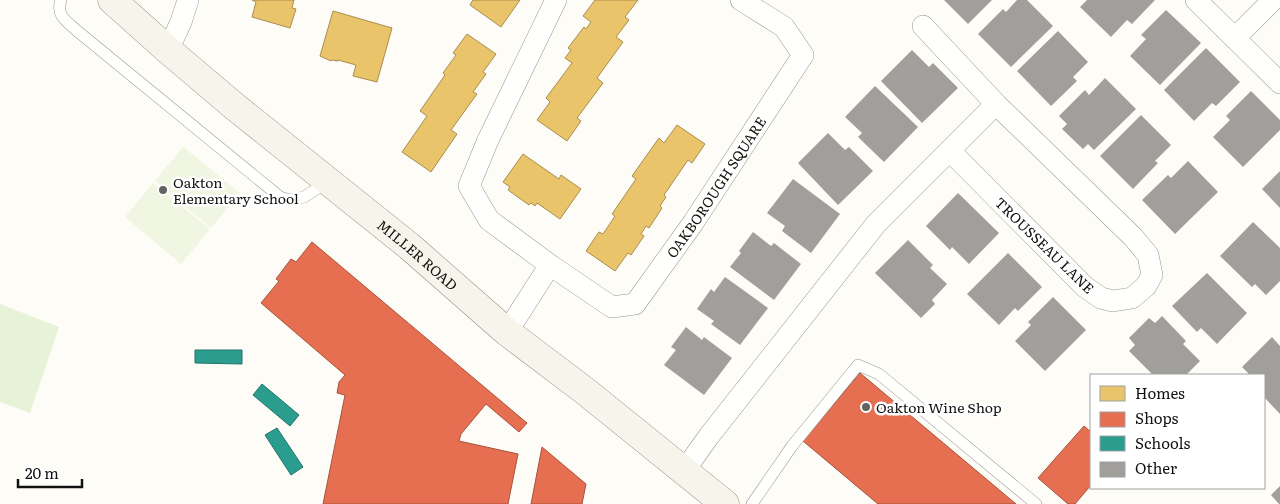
<svg xmlns="http://www.w3.org/2000/svg" width="1280" height="504" font-family="Literata,serif">
	<rect width="100%" height="100%" fill="#fdfcf7"/>
	<polygon fill="#e7f3d7" points="0,304 59,327 30,413 0,402"/>
	<g fill="#f0f6e1">
		<polygon points="183,147 240,193 211,228 155,181"/>
		<polygon points="153,183 210,229 181,264 125,217"/>
	</g>
	<g fill="#e9c46a" stroke="#a88e4f">
		<polygon points="252,0 294,0 292,8 296,9 290,28 252,17 256,2"/>
		<polygon points="473,0 520,0 501,27 470,5"/>
		<polygon points="595,0 638,0 625,17 629,20 616,37 623,42 597,78 603,83 577,118 581,121 567,141 537,120 550,102 546,98 572,63 565,58 571,50 568,48 584,27 586,29 591,22 583,16"/>
		<polygon points="333,11 392,28 377,82 353,76 356,65 338,60 338,61 332,60 331,61 320,56"/>
		<polygon points="467,34 496,54 483,72 486,74 473,92 477,94 451,130 457,134 431,172 402,152 427,116 420,111 445,75 443,73 456,55 453,53"/>
		<polygon points="677,125 705,144 692,163 688,160 664,195 666,197 660,206 662,208 649,228 646,226 641,234 644,236 631,255 628,253 615,271 586,251 599,232 603,234 615,216 612,214 636,179 632,176 659,138 664,143"/>
		<polygon points="523,154 559,179 561,175 581,189 560,219 537,203 535,206 531,203 529,205 508,190 510,187 503,182"/>
	</g>
	<g fill="#e76f51" stroke="#a7533e">
		<polygon points="312,242 527,423 519,432 486,404 461,434 459,441 518,454 508,504 323,504 345,395 337,393 339,382 345,375 261,303 279,281 276,279 291,259 296,262"/>
		<polygon points="860,373 1016,504 878,504 803,441"/>
		<polygon points="1084,426 1091,432 1091,485 1075,504 1068,504 1038,478"/>
		<polygon points="542,447 586,484 582,504 531,504"/>
	</g>
	<g fill="#2a9d8f" stroke="#227369">
		<polygon points="195,350 242,350 242,364 195,363"/>
		<polygon points="262,384 299,415 290,426 253,395"/>
		<polygon points="277,428 303,467 291,475 265,435"/>
	</g>
	<g fill="#a19f9c">
		<polygon points="944,0 992,0 968,24"/>
		<polygon points="1017,0 1027,0 1053,26 1011,67 978,34 1003,9 1006,12"/>
		<polygon points="1087,0 1155,0 1132,24 1127,20 1111,37 1080,7"/>
		<polygon points="1166,10 1201,43 1160,85 1130,56 1146,39 1141,35"/>
		<polygon points="1058,31 1088,62 1073,77 1077,81 1051,106 1017,71"/>
		<polygon points="1206,48 1240,82 1216,106 1212,103 1194,121 1164,90"/>
		<polygon points="912,50 929,67 933,63 958,88 922,123 881,81"/>
		<polygon points="1105,78 1136,109 1094,150 1088,144 1083,149 1062,129 1067,124 1059,116 1085,90 1089,95"/>
		<polygon points="875,86 918,127 884,162 858,137 862,133 845,117"/>
		<polygon points="1251,91 1280,120 1280,130 1243,167 1213,137 1230,120 1226,116"/>
		<polygon points="1141,115 1171,145 1155,161 1158,163 1133,189 1100,156"/>
		<polygon points="828,133 845,150 849,147 873,171 838,205 798,163"/>
		<polygon points="1188,161 1218,192 1175,234 1142,200 1168,175 1171,178"/>
		<polygon points="1280,171 1280,208 1262,189"/>
		<polygon points="793,179 840,214 811,253 782,231 785,226 767,213"/>
		<polygon points="958,193 999,233 969,264 952,247 950,250 926,226"/>
		<polygon points="1253,222 1280,248 1280,281 1266,295 1255,284 1252,287 1220,256"/>
		<polygon points="753,232 771,246 774,243 801,264 774,300 730,267 741,253 739,251"/>
		<polygon points="908,240 933,265 930,268 947,284 932,300 935,304 921,318 875,273"/>
		<polygon points="1008,253 1042,287 1018,311 1015,308 999,325 967,294"/>
		<polygon points="1207,273 1247,313 1217,344 1201,328 1197,332 1172,306"/>
		<polygon points="725,277 768,308 740,345 711,324 714,321 697,309 711,289 714,292"/>
		<polygon points="1053,297 1086,330 1045,371 1015,341 1031,325 1028,322"/>
		<polygon points="1162,316 1186,341 1183,344 1200,361 1186,375 1153,375 1129,351 1135,345 1129,338 1149,318 1155,323"/>
		<polygon points="686,327 702,340 704,337 732,358 704,395 664,365 676,350 671,347"/>
		<polygon points="1272,337 1280,346 1280,414 1264,397 1264,375 1250,375 1242,367"/>
		<polygon points="1280,486 1280,504 1279,504 1271,495"/>
	</g>
	<g fill="none" stroke-linecap="round" stroke-linejoin="round">
		<g stroke="#979795" stroke-width="12">
			<g id="lane">
				<path d="M61,0C56,15 65,20 76,30L280,197L290,200L304,197L329,181"/>
				<polyline points="752,504 792,446 858,365 879,374 1036,504"/>
			</g>
		</g>
		<g stroke="#979795" stroke-width="22">
			<g id="street">
				<path id="s1" d="M556,0L488,140L469,186L489,220L550,265L612,307L635,304L693,223L803,55L784,27L741,0"/>
				<polyline points="1196,0 1280,83"/>
				<polyline points="923,26 996,104 1133,237 1148,255 1152,275 1146,286 1132,298 1113,301 1101,298 1085,287 950,151"/>
				<polyline points="1235,38 1273,0"/>
				<polyline points="168,50 181,22 188,0"/>
				<polyline points="507,332 550,265"/>
				<polyline points="684,471 709,436 876,224 996,104"/>
			</g>
		</g>
		<g stroke="#8e8d8b" stroke-width="29">
			<g id="secondary">
				<path id="s2" d="M112,0L168,50L234,106L409,246L507,332L585,391L725,504"/>
			</g>
		</g>
		<use href="#lane" stroke="#fffffe" stroke-width="11"/>
		<use href="#street" stroke="#fffffe" stroke-width="21"/>
		<use href="#secondary" stroke="#f6f4eb" stroke-width="28"/>
	</g>
	<g fill="#646362" stroke="#fff" stroke-width="2">
		<circle cx="163" cy="190" r="5"/>
		<circle cx="866" cy="407" r="5"/>
	</g>
	<g text-anchor="middle" dominant-baseline="central" stroke-width="5" stroke-linejoin="round" paint-order="stroke">
		<g font-size="14" fill="#111" stroke="#fff" text-anchor="start">
			<text x="173" y="182">Oakton<tspan x="173" dy="16">Elementary School</tspan></text>
			<text x="876" y="407">Oakton Wine Shop</text>
		</g>
		<g font-size="14" fill="#111" stroke="#fff">
			<text stroke="none"><textPath href="#s1" startOffset="561">OAKBOROUGH SQUARE</textPath></text>
			<text transform="translate(1045 245) rotate(44)">TROUSSEAU LANE</text>
			<text stroke="none"><textPath href="#s2" startOffset="398">MILLER ROAD</textPath></text>
		</g>
	</g>
	<rect x="1090" y="374" width="175" height="115" fill="#ffffff" stroke="#a0a0a0"/>
	<rect x="1100" y="386" width="25" height="15" fill="#e9c46a" stroke="#a0a0a0"/>
	<text x="1135" y="399" font-size="15" fill="#111111">Homes</text>
	<rect x="1100" y="412" width="25" height="15" fill="#e76f51" stroke="#a0a0a0"/>
	<text x="1135" y="424" font-size="15" fill="#111111">Shops</text>
	<rect x="1100" y="436" width="25" height="15" fill="#2a9d8f" stroke="#a0a0a0"/>
	<text x="1135" y="449" font-size="15" fill="#111111">Schools</text>
	<rect x="1100" y="462" width="25" height="15" fill="#a19f9c" stroke="#a0a0a0"/>
	<text x="1135" y="474" font-size="15" fill="#111111">Other</text>
	<path d="M18 479v8h64v-8" fill="none" stroke="#111111" stroke-width="2.5"/>
	<text x="25" y="479" font-size="15" fill="#111111" stroke="#ffffff" stroke-width="4" paint-order="stroke">20 m</text>
</svg>
